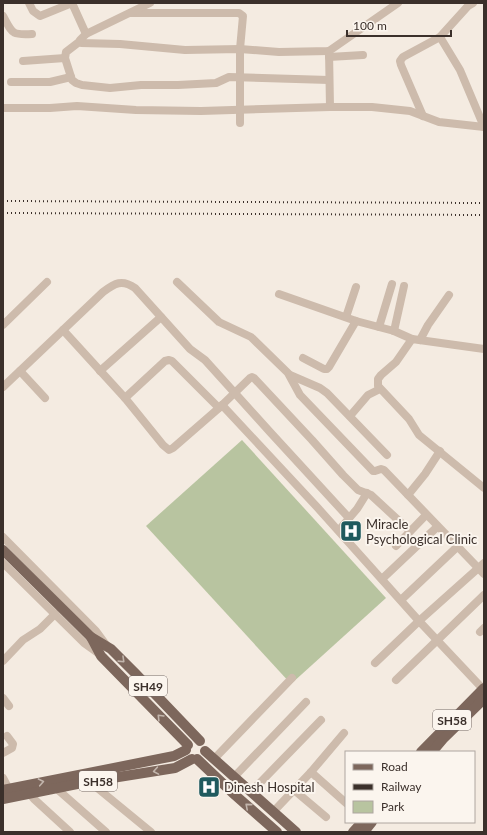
<svg xmlns="http://www.w3.org/2000/svg" width="487" height="835" font-family="Lato,sans-serif">
	<rect width="100%" height="100%" fill="#f4ebe1"/>
	<polygon fill="#b8c4a0" points="242,440 386,598 291,684 146,526"/>
	<g fill="none" stroke-linecap="round" stroke-linejoin="round">
		<g stroke="#cdbbac" stroke-width="8">
			<polyline points="29,3 33,11 40,16 72,3"/>
			<polyline points="72,3 86,34 80,40 81,43 120,44 185,50 240,49 279,52 329,51 398,3"/>
			<polyline points="131,13 239,13 243,16 240,49 240,123"/>
			<path d="M3,16C13,34 11,35 32,34"/>
			<polyline points="86,34 150,3"/>
			<polyline points="440,37 460,70 484,127"/>
			<polyline points="79,42 66,52 65,58 72,80 76,83 82,85 110,88 141,85 178,85 216,83 229,77 329,80"/>
			<polyline points="329,51 330,107"/>
			<polyline points="329,57 363,55"/>
			<polyline points="23,61 65,58"/>
			<polyline points="11,82 50,82 71,77"/>
			<polyline points="3,108 50,108 77,106 136,110 201,111 330,107 372,107 410,111 439,122 484,127"/>
			<polyline points="423,116 401,65 400,61 403,57 440,37 468,6 473,3"/>
			<polyline points="177,282 219,322 251,337 288,373 300,395 373,471 375,471 381,469 384,470 484,574"/>
			<polyline points="279,294 356,321 394,331 412,339"/>
			<polyline points="346,317 356,287"/>
			<polyline points="3,325 47,282"/>
			<polyline points="379,327 392,284"/>
			<polyline points="63,330 125,398 163,445 169,450 173,448 219,408 250,378 252,377 254,378 312,440 343,475 358,490 371,495 410,531"/>
			<polyline points="394,331 404,286"/>
			<polyline points="420,340 428,325 449,295"/>
			<polyline points="484,349 412,339 396,362 381,375 378,379 378,386 409,419 419,435 484,488"/>
			<polyline points="303,358 324,369 327,369 329,367 356,321"/>
			<polyline points="20,371 45,398"/>
			<polyline points="100,371 161,317"/>
			<polyline points="290,375 320,388 327,393 387,455"/>
			<path d="M3,387L103,292C115,283 122,279 135,288L190,349L205,360L270,432L349,518"/>
			<polyline points="125,398 165,361 169,360 172,361 219,408"/>
			<polyline points="222,405 317,507 419,621 483,689"/>
			<polyline points="350,416 368,395 380,389"/>
			<polyline points="408,495 425,474 440,451"/>
			<polyline points="339,530 357,509 367,493"/>
			<polyline points="3,537 96,631 107,646"/>
			<polyline points="396,546 426,515"/>
			<polyline points="3,563 84,643 98,653"/>
			<polyline points="382,579 437,527"/>
			<polyline points="401,600 457,547"/>
			<polyline points="480,632 484,628"/>
			<polyline points="3,661 23,640 40,629 55,614"/>
			<polyline points="375,663 419,621 484,563"/>
			<polyline points="396,680 484,595"/>
			<polyline points="3,698 9,706"/>
			<polyline points="3,753 12,748 13,744 7,736"/>
			<polyline points="214,759 292,678"/>
			<polyline points="311,772 346,803"/>
			<polyline points="234,777 306,702"/>
			<polyline points="3,778 11,793"/>
			<polyline points="90,782 151,832"/>
			<polyline points="57,789 106,832"/>
			<polyline points="294,790 326,817"/>
			<polyline points="251,792 321,720"/>
			<polyline points="30,794 34,799 70,832"/>
			<polyline points="273,812 311,772 344,733"/>
		</g>
		<g stroke="#7d675c" stroke-width="10">
			<polyline points="3,550 91,637 111,649 134,672 200,741"/>
			<polyline points="91,637 101,656 188,745"/>
			<polyline points="205,751 296,832"/>
			<polyline points="421,752 484,688"/>
			<polyline points="432,752 443,739 484,699"/>
			<polyline points="197,759 235,795 277,832"/>
			<polyline points="3,790 174,756 186,750"/>
			<polyline points="3,799 87,782 175,768 192,759"/>
			<polyline points="353,832 362,822"/>
			<polyline points="364,832 372,822"/>
		</g>
		<g stroke="#3b302b" stroke-width="2" stroke-dasharray="1 3" stroke-linecap="butt">
			<polyline points="3,201 484,203"/>
			<polyline points="3,213 484,215"/>
		</g>
	</g>
	<defs><path id="oneway-chevron" d="M-2-3.5L2.5 0L-2 3.5" fill="none" stroke-width="1.6" stroke-linecap="round" stroke-linejoin="round"/></defs>
	<g stroke="#c2b5ac">
		<use href="#oneway-chevron" transform="translate(122 660) rotate(44)"/>
		<use href="#oneway-chevron" transform="translate(160 717) rotate(-134)"/>
		<use href="#oneway-chevron" transform="translate(156 771) rotate(170)"/>
		<use href="#oneway-chevron" transform="translate(41 782) rotate(-11)"/>
		<use href="#oneway-chevron" transform="translate(248 806) rotate(-139)"/>
	</g>
	<defs>
		<g id="hospital-square" transform="scale(1.15)"><rect x="-9" y="-9" width="18" height="18" rx="4" fill="#1f5a5e" stroke="#fbf5ee"/><path d="M-5-5h3v3.5h4V-5h3V5h-3V1.5h-4V5h-3Z" fill="#fff"/></g>
	</defs>
	<g fill-rule="evenodd">
		<use href="#hospital-square" x="351" y="531"/>
		<use href="#hospital-square" x="209" y="787"/>
	</g>
	<g text-anchor="middle" dominant-baseline="central" stroke-width="4" stroke-linejoin="round" paint-order="stroke">
		<g fill="#fbf5ee" stroke="#756b66" stroke-width="1">
			<rect x="129" y="676" width="38" height="20" rx="3"/>
			<rect x="433" y="710" width="38" height="20" rx="3"/>
			<rect x="79" y="771" width="38" height="20" rx="3"/>
		</g>
		<g font-size="12" font-weight="bold" fill="#3b302b">
			<text x="148" y="686">SH49</text>
			<text x="452" y="720">SH58</text>
			<text x="98" y="781">SH58</text>
		</g>
		<g font-size="13" fill="#3b302b" stroke="#fbf5ee" text-anchor="start">
			<text x="366" y="524">Miracle<tspan x="366" dy="15">Psychological Clinic</tspan></text>
			<text x="224" y="787">Dinesh Hospital</text>
		</g>
	</g>
	<rect width="487" height="835" fill="none" stroke="#3b302b" stroke-width="8"/>
	<rect x="345" y="751" width="130" height="72" fill="#fbf5ee" stroke="#aea6a0"/>
	<rect x="353" y="764" width="20" height="6" fill="#7d675c" stroke="#aea6a0"/>
	<text x="381" y="771" font-size="12" fill="#3b302b">Road</text>
	<rect x="353" y="784" width="20" height="6" fill="#3b302b" stroke="#aea6a0"/>
	<text x="381" y="791" font-size="12" fill="#3b302b">Railway</text>
	<rect x="353" y="801" width="20" height="12" fill="#b8c4a0" stroke="#aea6a0"/>
	<text x="381" y="811" font-size="12" fill="#3b302b">Park</text>
	<path d="M347 30v6h104v-6" fill="none" stroke="#3b302b" stroke-width="2"/>
	<text x="353" y="30" font-size="12" fill="#3b302b" stroke="#fbf5ee" stroke-width="3" paint-order="stroke">100 m</text>
</svg>
